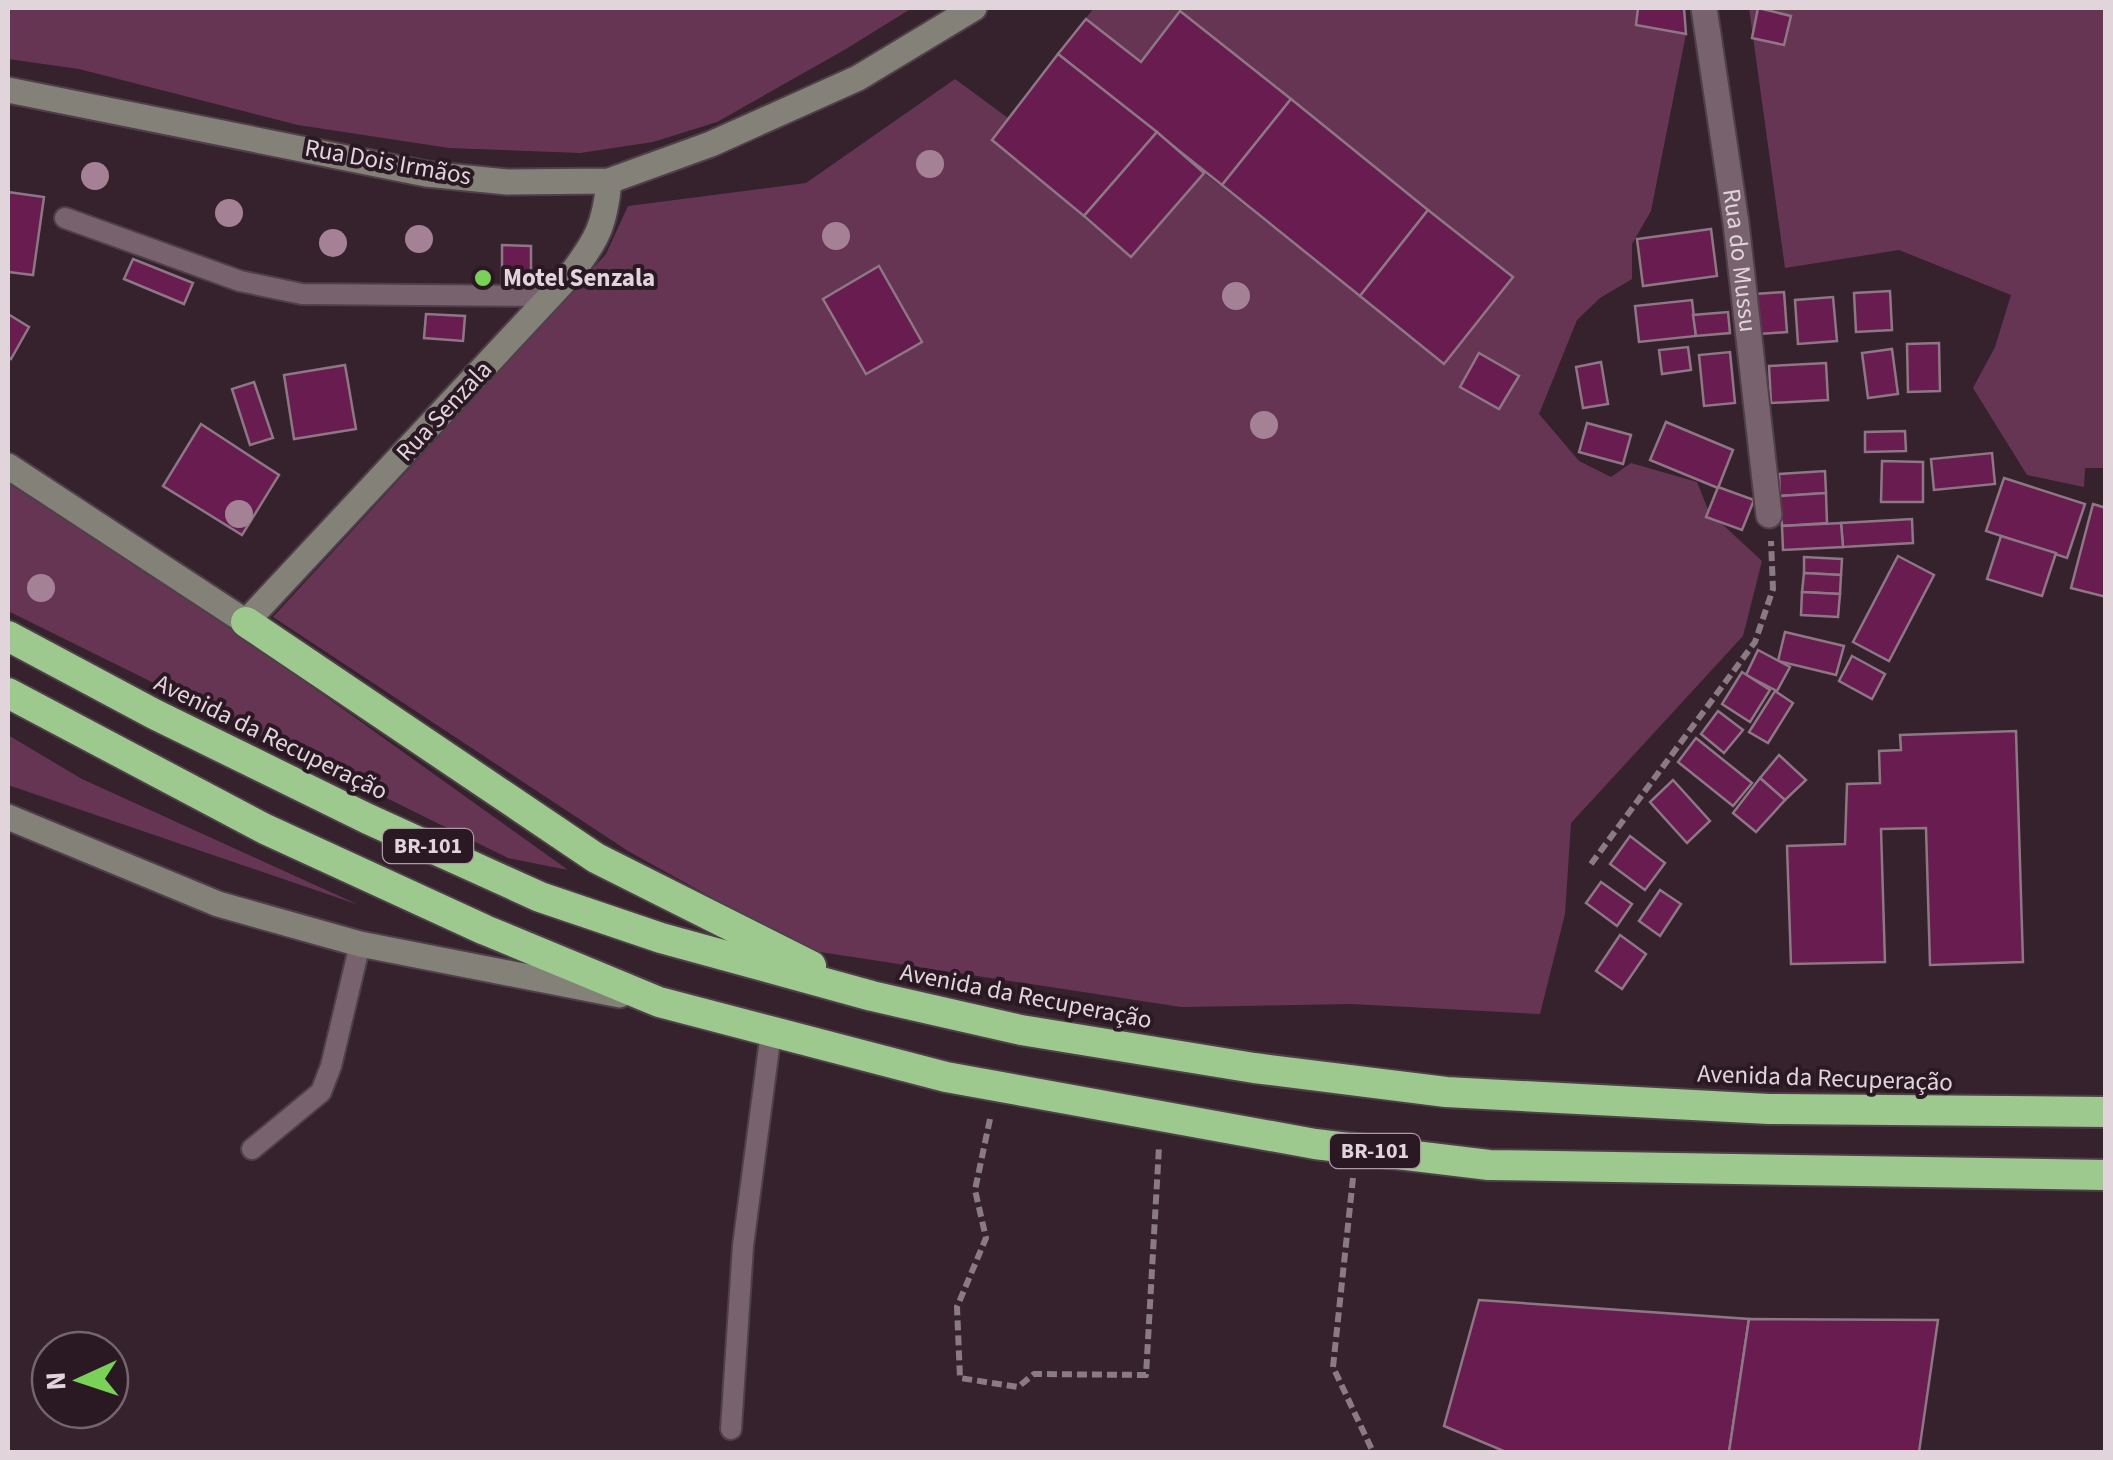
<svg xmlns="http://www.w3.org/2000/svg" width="2113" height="1460" font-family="'Source Sans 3',sans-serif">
	<rect width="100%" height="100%" fill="#35222d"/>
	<g fill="#673554">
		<polygon points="8,8 912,8 846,49 717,122 653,142 580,153 449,148 298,125 79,69 8,59"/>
		<polygon points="1094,8 1638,8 1636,25 1686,34 1651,211 1632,244 1632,279 1600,298 1577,320 1539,414 1579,461 1611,477 1631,463 1697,482 1709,512 1762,561 1743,636 1571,823 1565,914 1540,1014 1351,1004 1181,1007 807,950 628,851 273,617 606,254 628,206 806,183 955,79 1008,118 992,140 1131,257 1204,173 1445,363 1512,277 1181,12 1141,62 1086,18"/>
		<polygon points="1749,8 2105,8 2106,468 2085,468 2084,487 2027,475 1973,388 1995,347 2011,295 1899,250 1785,268"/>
		<polygon points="8,481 199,606 568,870 508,858 8,611"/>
		<polygon points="8,735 82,779 359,905 8,785"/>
	</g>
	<g fill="#691c4f" stroke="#8e7784" stroke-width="2.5">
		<polygon points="1638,8 1684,8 1686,34 1636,25"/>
		<polygon points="1758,8 1791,16 1784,45 1752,38"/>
		<polygon points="1180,11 1291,99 1222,185 1058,54 1086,19 1141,62"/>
		<polygon points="1058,54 1157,132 1084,216 992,140"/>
		<polygon points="1291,99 1428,210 1360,296 1222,185"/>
		<polygon points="1157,132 1204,173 1131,257 1084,216"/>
		<polygon points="8,192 44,197 33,275 8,272"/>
		<polygon points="1428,210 1513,277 1444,364 1360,296"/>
		<polygon points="1711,229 1717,276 1643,286 1637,239"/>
		<polygon points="502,245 531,246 531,286 502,286"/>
		<polygon points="133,259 193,283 184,304 124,279"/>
		<polygon points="879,266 922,342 866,374 823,299"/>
		<polygon points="1890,291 1892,330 1856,332 1854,293"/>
		<polygon points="1784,292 1787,332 1759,334 1755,294"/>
		<polygon points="1833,297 1837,341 1798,344 1795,300"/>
		<polygon points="1692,300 1696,336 1639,342 1635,306"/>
		<polygon points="1728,312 1730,333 1696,336 1693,315"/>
		<polygon points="8,314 29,327 11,359 8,357"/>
		<polygon points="426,314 465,316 463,341 424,338"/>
		<polygon points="1939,343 1940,391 1908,392 1907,344"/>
		<polygon points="1688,347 1691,370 1662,374 1659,350"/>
		<polygon points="1892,349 1898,394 1868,398 1862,353"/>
		<polygon points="1730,352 1735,403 1704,406 1699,355"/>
		<polygon points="1479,353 1519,376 1499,409 1460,387"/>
		<polygon points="1601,362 1608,404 1583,408 1576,367"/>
		<polygon points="1826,363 1828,400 1771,403 1769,366"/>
		<polygon points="345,365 356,429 294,439 284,375"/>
		<polygon points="254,382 273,438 250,445 232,389"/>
		<polygon points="1666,422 1733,450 1718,488 1650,460"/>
		<polygon points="1587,423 1631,435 1623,464 1579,452"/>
		<polygon points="201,424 279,475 242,535 163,486"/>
		<polygon points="1905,431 1906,451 1865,452 1865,432"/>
		<polygon points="1992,453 1995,484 1934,490 1931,459"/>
		<polygon points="1882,461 1923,462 1923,502 1881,502"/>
		<polygon points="1825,471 1826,493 1780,496 1779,474"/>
		<polygon points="2004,478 2085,504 2067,558 1986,531"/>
		<polygon points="1718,487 1754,500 1742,530 1706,517"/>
		<polygon points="1826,493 1827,523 1782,526 1780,496"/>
		<polygon points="2093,504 2106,508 2106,597 2071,588"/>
		<polygon points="1912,519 1913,543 1843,547 1841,523"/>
		<polygon points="1841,523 1843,547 1783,550 1782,526"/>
		<polygon points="2001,536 2056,553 2042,596 1987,579"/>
		<polygon points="1898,556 1934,575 1889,661 1853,642"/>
		<polygon points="1804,557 1842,559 1841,575 1804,573"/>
		<polygon points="1804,573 1841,575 1840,594 1802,592"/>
		<polygon points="1802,592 1840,594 1838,617 1801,615"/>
		<polygon points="1785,632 1844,646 1836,675 1778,661"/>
		<polygon points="1758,650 1790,667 1777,691 1746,675"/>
		<polygon points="1852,656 1885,674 1872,699 1839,681"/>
		<polygon points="1742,672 1770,690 1750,722 1722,704"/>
		<polygon points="1775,691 1793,703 1768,743 1749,732"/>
		<polygon points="1718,711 1743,730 1724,753 1701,734"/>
		<polygon points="2016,731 2023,962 1930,965 1926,828 1881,829 1885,962 1791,964 1787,846 1845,844 1847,784 1880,783 1879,751 1901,750 1900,735"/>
		<polygon points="1696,738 1752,783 1733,806 1678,762"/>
		<polygon points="1779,755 1806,780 1785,800 1760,778"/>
		<polygon points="1760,778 1785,800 1756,832 1733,813"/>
		<polygon points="1673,780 1710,821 1687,843 1650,802"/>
		<polygon points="1630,836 1665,863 1645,890 1610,864"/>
		<polygon points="1601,882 1632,904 1617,926 1586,903"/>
		<polygon points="1660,890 1681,904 1660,936 1639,921"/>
		<polygon points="1620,935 1646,954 1622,989 1596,971"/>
		<polygon points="1479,1300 1749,1319 1729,1452 1506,1452 1444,1426"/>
		<polygon points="1749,1319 1938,1320 1919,1452 1729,1452"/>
	</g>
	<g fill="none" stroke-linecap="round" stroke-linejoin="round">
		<g stroke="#4f3f48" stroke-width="24">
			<g id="lane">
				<polyline points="65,218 240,281 302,294 551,296"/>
				<polyline points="252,1149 321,1092 331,1066 360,944"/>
				<polyline points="731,1429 743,1246 771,1032"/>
			</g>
		</g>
		<g stroke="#4f3f48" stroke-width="29">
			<g id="street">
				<path id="s1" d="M1704,8L1736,223L1769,515"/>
			</g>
		</g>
		<g stroke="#4f3f48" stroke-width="29">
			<g id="secondary">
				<polyline points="8,90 426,174 507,182 609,181 711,144 858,78 974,8"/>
				<path d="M8,466L246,622L571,274C597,240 605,225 609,181"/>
				<polyline points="8,817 218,904 360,944 620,995"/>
			</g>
		</g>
		<g stroke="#4f3f48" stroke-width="34">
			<g id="highway">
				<polyline points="246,622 596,858 811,966"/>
				<polyline points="8,636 154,714 368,819 540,897 661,938 872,996 1021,1030 1254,1068 1446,1092 1769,1109 2106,1112"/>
				<polyline points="8,693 265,829 485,930 659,1002 946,1077 1315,1144 1489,1165 2106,1175"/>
			</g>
		</g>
		<g stroke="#8a7a83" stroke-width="6" stroke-dasharray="10 5" stroke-linecap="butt">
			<polyline points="1591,864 1755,642 1773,589 1771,541"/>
			<polyline points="990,1119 975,1190 986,1238 957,1307 960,1378 1018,1387 1034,1374 1146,1375 1159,1147"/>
			<polyline points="1353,1178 1333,1367 1373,1452"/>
		</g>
		<use href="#lane" stroke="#78626e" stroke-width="20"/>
		<use href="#street" stroke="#78626e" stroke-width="25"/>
		<use href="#secondary" stroke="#838178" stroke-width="25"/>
		<use href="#highway" stroke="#9dc88e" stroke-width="30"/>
	</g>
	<g fill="#a48194">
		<circle cx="930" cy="164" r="14"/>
		<circle cx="95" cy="176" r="14"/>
		<circle cx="229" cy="213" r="14"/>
		<circle cx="836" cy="236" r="14"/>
		<circle cx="419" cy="239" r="14"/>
		<circle cx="333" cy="243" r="14"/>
		<circle cx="1236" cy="296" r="14"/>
		<circle cx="1264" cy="425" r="14"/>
		<circle cx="239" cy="514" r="14"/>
		<circle cx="41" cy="588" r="14"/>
	</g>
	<circle fill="#7ad157" stroke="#2a1923" stroke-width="4" cx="483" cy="278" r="10"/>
	<g text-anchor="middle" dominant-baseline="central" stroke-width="8" stroke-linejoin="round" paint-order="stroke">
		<g fill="#2a1923" stroke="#aa9ca4" stroke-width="2.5">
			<rect x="383" y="829" width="90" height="34" rx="8"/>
			<rect x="1330" y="1134" width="90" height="34" rx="8"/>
		</g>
		<g font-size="22" font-weight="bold" fill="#e1d4db">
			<text x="428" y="846">BR-101</text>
			<text x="1375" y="1151">BR-101</text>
		</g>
		<g font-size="25" fill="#e1d4db" stroke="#2a1923">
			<text transform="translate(388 162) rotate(10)">Rua Dois Irmãos</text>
			<text stroke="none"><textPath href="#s1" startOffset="255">Rua do Mussu</textPath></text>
			<text transform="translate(444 411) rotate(-47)">Rua Senzala</text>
			<text transform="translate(271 737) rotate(26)">Avenida da Recuperação</text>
			<text transform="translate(1026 996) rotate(11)">Avenida da Recuperação</text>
			<text transform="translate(1825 1078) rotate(2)">Avenida da Recuperação</text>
		</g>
		<g font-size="25" font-weight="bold" fill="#e1d4db" stroke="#2a1923" text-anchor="start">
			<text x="503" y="278">Motel Senzala</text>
		</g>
	</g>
	<rect width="2113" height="1460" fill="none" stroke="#e1d4db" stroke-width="20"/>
	<g transform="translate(80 1380) rotate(267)"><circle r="48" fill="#2a1923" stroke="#73646d" stroke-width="2.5"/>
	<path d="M0-8L18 38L0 25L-18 38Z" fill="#7ad157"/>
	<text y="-15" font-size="28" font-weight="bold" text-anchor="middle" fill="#e1d4db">N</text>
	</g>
</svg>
